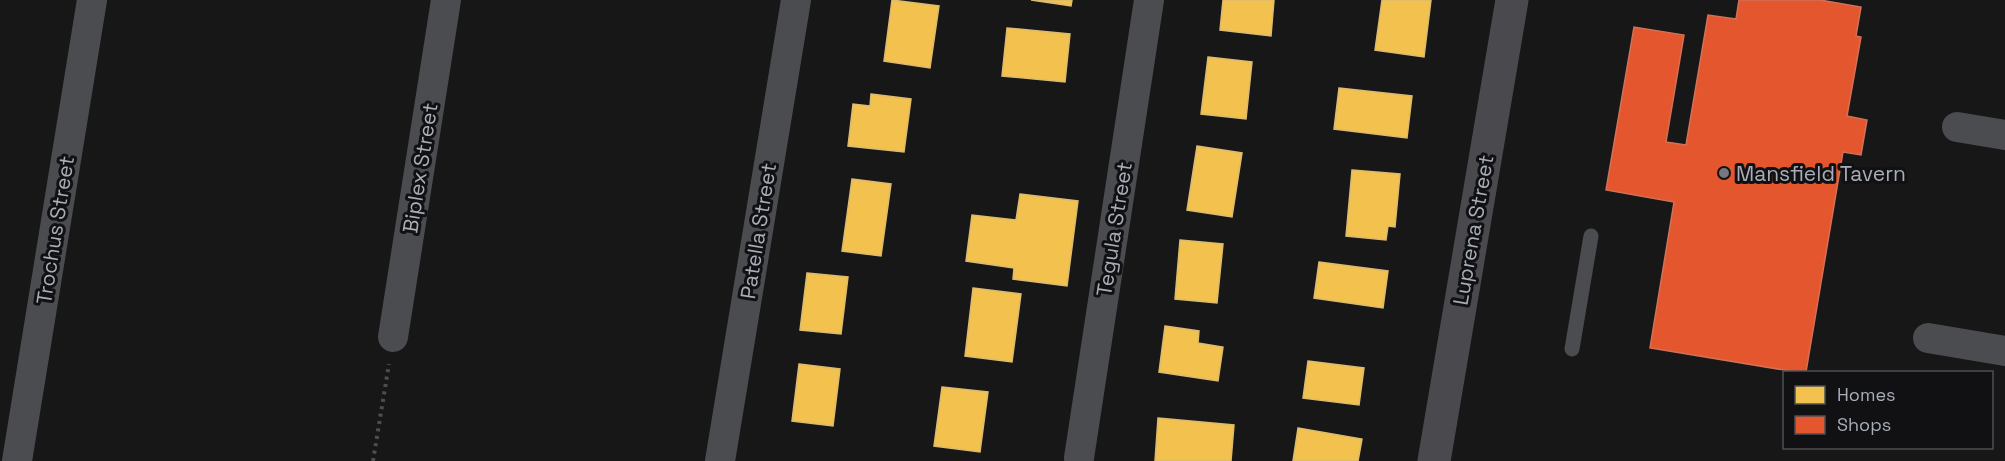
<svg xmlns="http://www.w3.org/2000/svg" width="2005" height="461" font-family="'Space Grotesk',sans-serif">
	<rect width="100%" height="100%" fill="#171717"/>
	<g fill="#f2c14e" stroke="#dcbb6e" stroke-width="1.5">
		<polygon points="892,0 939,6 930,68 884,61"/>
		<polygon points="1031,0 1072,0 1071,6"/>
		<polygon points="1223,0 1274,0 1271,36 1220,30"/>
		<polygon points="1382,0 1431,0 1424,57 1375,50"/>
		<polygon points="1007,28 1070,34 1065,82 1002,76"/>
		<polygon points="1208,57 1252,62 1246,119 1201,114"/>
		<polygon points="1339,88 1412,96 1407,138 1334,129"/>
		<polygon points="871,94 911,99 904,152 848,146 853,104 870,106"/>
		<polygon points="1197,146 1242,153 1232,217 1187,210"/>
		<polygon points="1352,170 1400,174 1395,227 1388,226 1386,240 1346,236"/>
		<polygon points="852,179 891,184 881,256 842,251"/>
		<polygon points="1020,194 1078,201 1067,286 1013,279 1014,268 966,261 972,215 1016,220"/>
		<polygon points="1180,240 1223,244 1217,303 1175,299"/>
		<polygon points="1319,262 1388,271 1383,308 1314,298"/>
		<polygon points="807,273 848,277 841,334 800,330"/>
		<polygon points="973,288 1021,294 1012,362 965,356"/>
		<polygon points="1165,326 1199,331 1198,343 1223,347 1218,381 1159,372"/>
		<polygon points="1308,361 1364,368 1359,405 1303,398"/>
		<polygon points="799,364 840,369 833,426 792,421"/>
		<polygon points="942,387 988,392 980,452 934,446"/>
		<polygon points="1158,418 1234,425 1231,461 1155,461"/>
		<polygon points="1298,428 1362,439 1358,461 1293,461"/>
	</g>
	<polygon fill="#e4572e" stroke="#d27157" stroke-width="1.5" points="1739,0 1820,0 1861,7 1856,36 1861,37 1847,116 1867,120 1861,155 1843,152 1806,372 1796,372 1650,348 1674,202 1606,190 1634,27 1684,35 1666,142 1686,145 1708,15 1736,19"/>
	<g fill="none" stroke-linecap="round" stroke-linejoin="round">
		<polyline stroke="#4d4e52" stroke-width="4" stroke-dasharray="3 4.5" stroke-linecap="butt" points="373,461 389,364"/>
		<polyline stroke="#4b4c50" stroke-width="15" points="1572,349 1591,236"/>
		<g stroke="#4b4c50" stroke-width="30">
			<polyline points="1957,127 2005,135"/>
			<polyline points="393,337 446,0"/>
			<polyline points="1928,338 2005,351"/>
			<polyline points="1079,458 1149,0"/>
			<polyline points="17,461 92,0"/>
			<polyline points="720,461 796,0"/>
		</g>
		<polyline stroke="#4a4a4e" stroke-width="33" points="1434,461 1512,0"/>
	</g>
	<circle fill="#757880" stroke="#111113" stroke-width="2" cx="1724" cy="173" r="6"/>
	<g text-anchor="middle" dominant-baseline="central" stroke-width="6" stroke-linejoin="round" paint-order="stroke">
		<g font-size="21" fill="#a8adb8" stroke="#111113">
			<text transform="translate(420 168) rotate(-81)">Biplex Street</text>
			<text transform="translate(1114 229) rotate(-81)">Tegula Street</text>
			<text transform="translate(55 230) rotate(-81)">Trochus Street</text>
			<text transform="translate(1473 230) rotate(-80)">Luprena Street</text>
			<text transform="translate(758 231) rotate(-81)">Patella Street</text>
		</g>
		<g font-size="21" fill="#a8adb8" stroke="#111113" text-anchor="start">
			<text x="1736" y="173">Mansfield Tavern</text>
		</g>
	</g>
	<rect x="1783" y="371" width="210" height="78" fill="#111113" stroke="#4d4f55" stroke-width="1.5"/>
	<rect x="1795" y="386" width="30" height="18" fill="#f2c14e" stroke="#4d4f55" stroke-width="1.5"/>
	<text x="1837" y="401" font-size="18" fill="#a8adb8">Homes</text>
	<rect x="1795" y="416" width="30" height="18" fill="#e4572e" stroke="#4d4f55" stroke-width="1.5"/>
	<text x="1837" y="431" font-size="18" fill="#a8adb8">Shops</text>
</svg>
